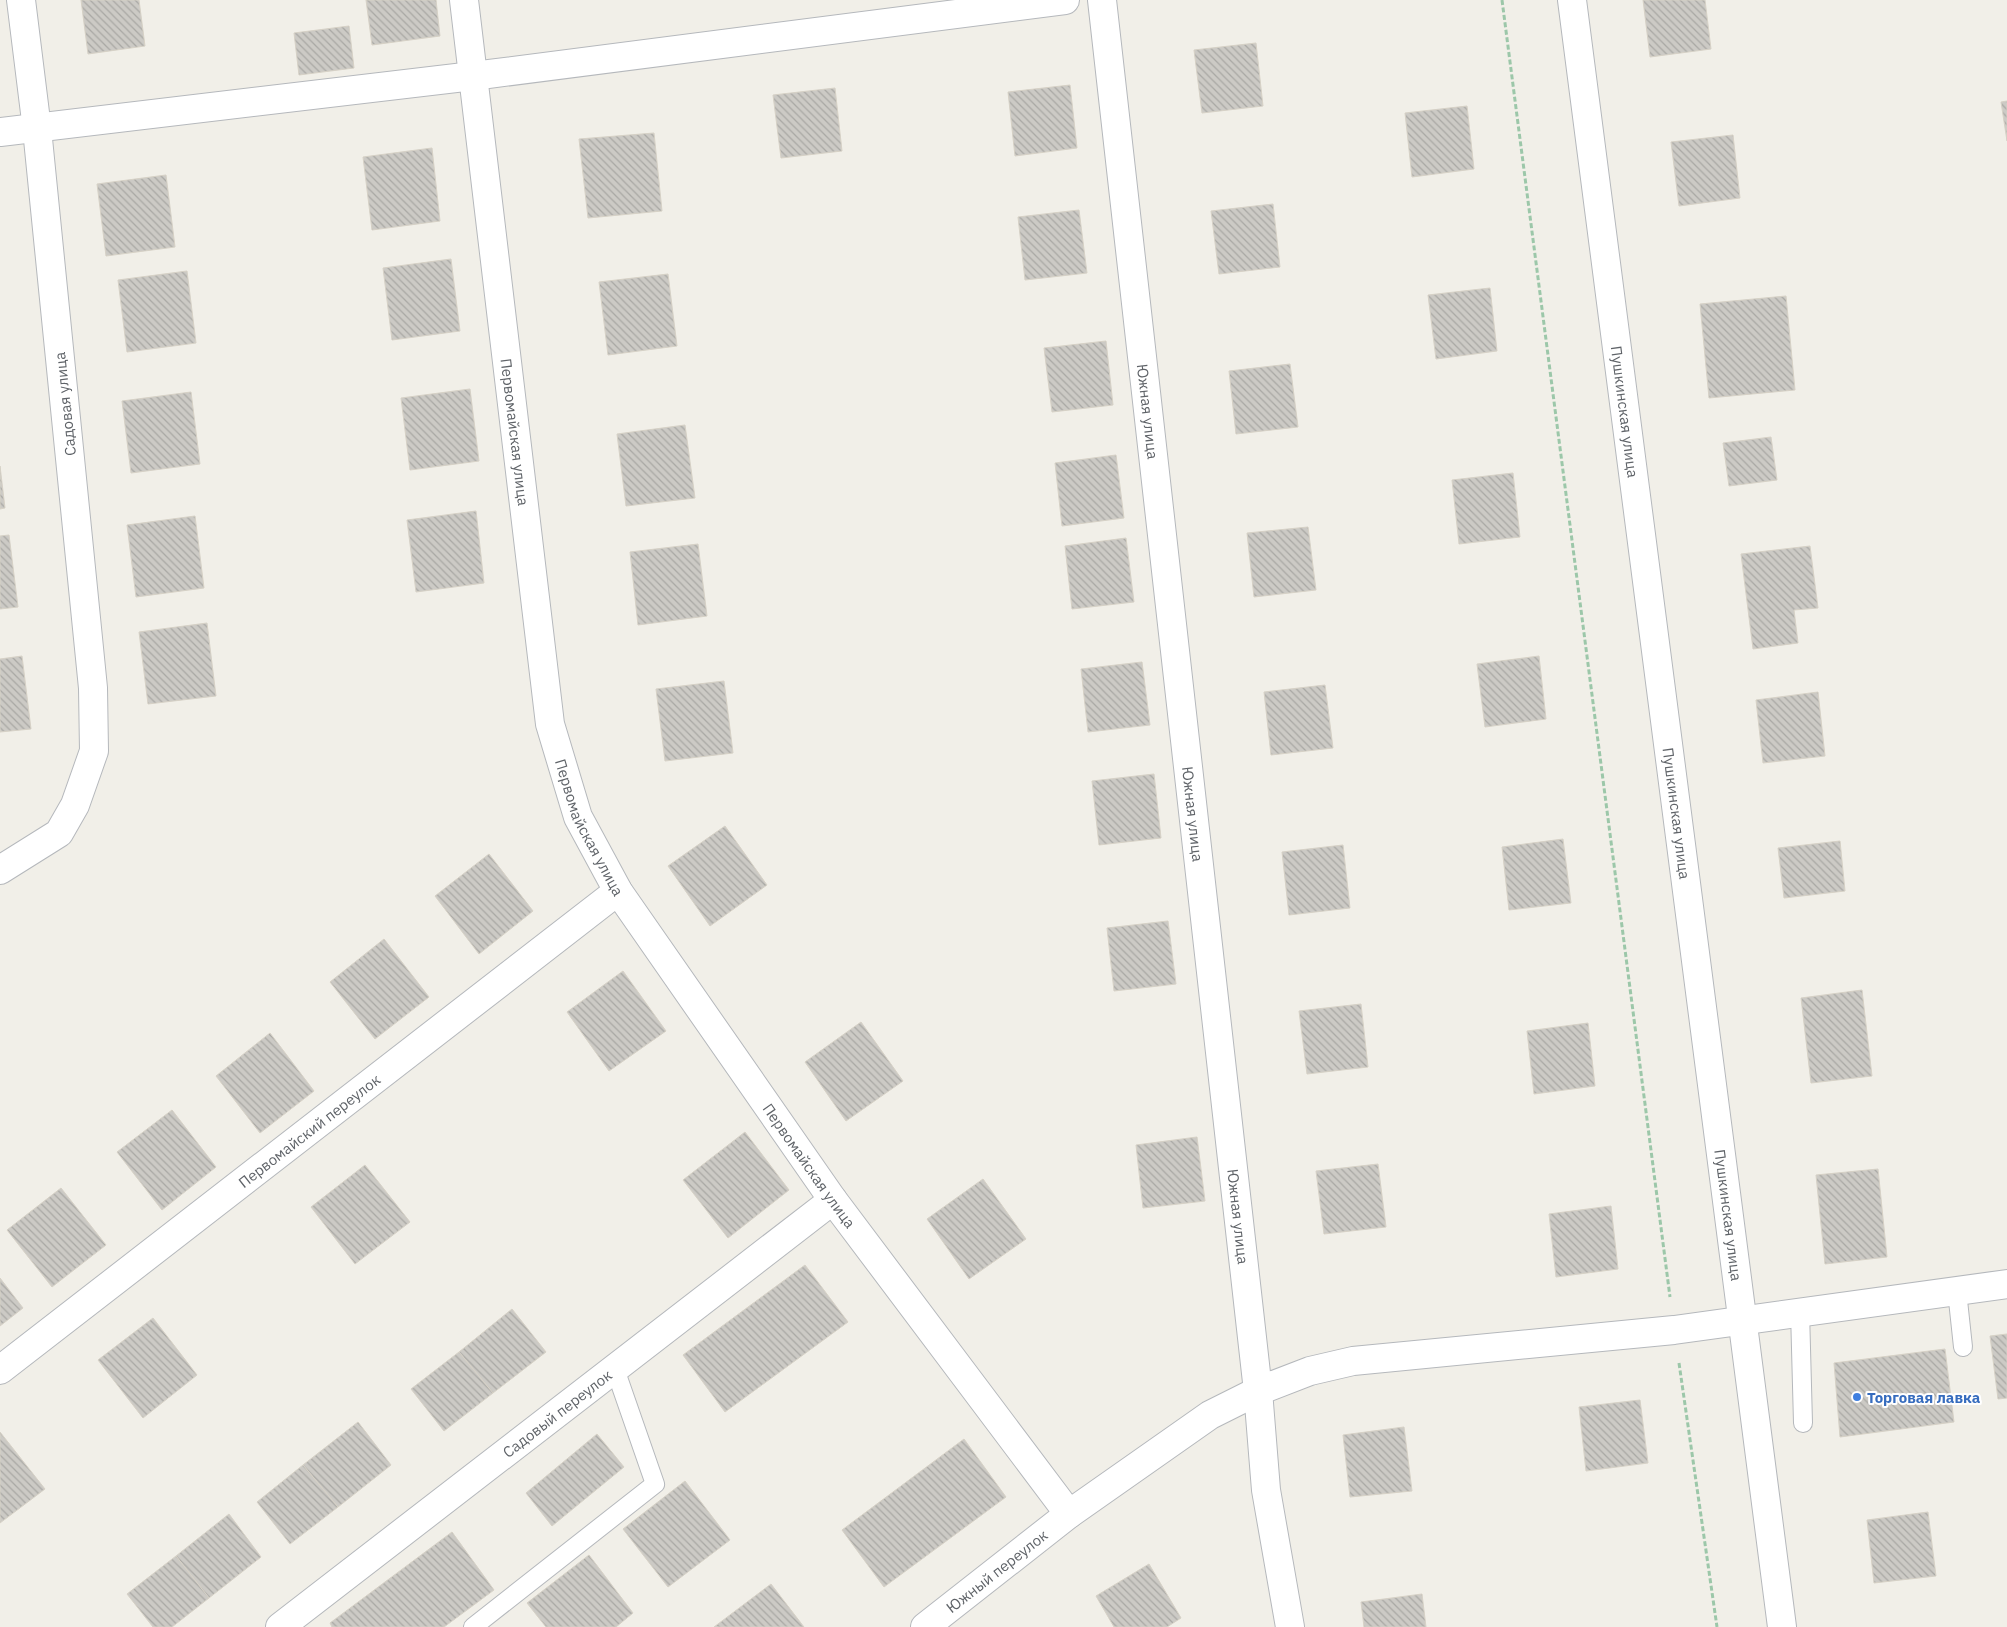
<svg xmlns="http://www.w3.org/2000/svg" width="2007" height="1627" font-family="'IBM Plex Sans',sans-serif">
	<defs>
		<pattern id="building-back-hatch" width="6" height="6" patternUnits="userSpaceOnUse" patternTransform="scale(1.25)"><rect width="6" height="6" fill="#cccac5"/><path d="M-1 5l2 2M0 0l6 6M5-1l2 2" fill="none" stroke="#a9a8a4"/></pattern>
	</defs>
	<rect width="100%" height="100%" fill="#f1efe8"/>
	<g fill="url(#building-back-hatch)" stroke="#d6d1c6">
		<polygon points="81,0 139,0 145,46 88,54"/>
		<polygon points="366,0 436,0 440,36 372,45"/>
		<polygon points="1643,0 1705,0 1711,49 1650,57"/>
		<polygon points="349,26 354,68 299,75 294,33"/>
		<polygon points="1256,43 1263,106 1202,113 1194,50"/>
		<polygon points="1070,85 1077,148 1015,156 1008,92"/>
		<polygon points="835,88 842,151 781,158 773,95"/>
		<polygon points="2007,101 2007,141 2001,102"/>
		<polygon points="1467,106 1474,169 1412,177 1405,113"/>
		<polygon points="654,133 662,211 588,218 579,139"/>
		<polygon points="1733,135 1740,198 1679,206 1671,142"/>
		<polygon points="432,148 440,221 372,230 363,157"/>
		<polygon points="166,175 175,247 106,256 97,184"/>
		<polygon points="1273,204 1280,267 1219,274 1211,211"/>
		<polygon points="1079,210 1087,273 1025,280 1018,217"/>
		<polygon points="451,259 460,331 392,340 383,268"/>
		<polygon points="187,271 196,343 127,352 118,280"/>
		<polygon points="668,274 677,346 608,355 599,282"/>
		<polygon points="1490,288 1497,351 1436,359 1428,295"/>
		<polygon points="1786,296 1795,390 1709,398 1700,304"/>
		<polygon points="1106,341 1113,405 1052,412 1044,348"/>
		<polygon points="1290,364 1298,427 1236,434 1229,371"/>
		<polygon points="470,389 479,461 410,470 401,398"/>
		<polygon points="191,392 200,464 131,473 122,401"/>
		<polygon points="685,425 695,498 626,506 617,434"/>
		<polygon points="1771,437 1777,480 1729,486 1723,443"/>
		<polygon points="1116,455 1124,518 1062,526 1055,463"/>
		<polygon points="0,466 5,508 0,509"/>
		<polygon points="1513,473 1520,537 1459,544 1452,480"/>
		<polygon points="476,511 484,583 416,592 407,520"/>
		<polygon points="195,516 204,588 136,597 127,525"/>
		<polygon points="1308,527 1316,590 1254,597 1247,533"/>
		<polygon points="9,535 18,607 0,609 0,536"/>
		<polygon points="1126,538 1134,602 1072,609 1065,546"/>
		<polygon points="698,544 707,616 638,625 630,552"/>
		<polygon points="1810,546 1818,608 1794,610 1798,643 1753,649 1741,554"/>
		<polygon points="207,623 216,696 148,704 139,632"/>
		<polygon points="22,656 31,729 0,732 0,659"/>
		<polygon points="1539,656 1546,719 1485,727 1477,664"/>
		<polygon points="1142,662 1150,725 1088,732 1081,669"/>
		<polygon points="724,681 733,753 665,761 656,689"/>
		<polygon points="1325,685 1333,748 1271,755 1264,692"/>
		<polygon points="1818,692 1825,756 1763,763 1756,700"/>
		<polygon points="1154,774 1161,838 1099,845 1092,781"/>
		<polygon points="725,826 767,885 710,926 668,866"/>
		<polygon points="1563,839 1571,903 1509,910 1502,847"/>
		<polygon points="1840,841 1845,891 1784,898 1778,848"/>
		<polygon points="1343,845 1350,908 1289,915 1282,852"/>
		<polygon points="489,854 533,911 479,954 435,896"/>
		<polygon points="1168,921 1176,984 1114,991 1107,928"/>
		<polygon points="384,939 429,997 375,1039 330,982"/>
		<polygon points="623,971 666,1031 609,1071 567,1012"/>
		<polygon points="1862,990 1872,1076 1811,1083 1801,998"/>
		<polygon points="1361,1004 1368,1067 1307,1074 1299,1011"/>
		<polygon points="861,1022 903,1081 846,1121 805,1062"/>
		<polygon points="1588,1023 1595,1086 1534,1094 1527,1031"/>
		<polygon points="270,1033 314,1091 260,1133 216,1076"/>
		<polygon points="172,1110 216,1167 162,1210 117,1152"/>
		<polygon points="745,1132 789,1190 728,1238 683,1180"/>
		<polygon points="1197,1137 1205,1201 1143,1208 1136,1145"/>
		<polygon points="1378,1164 1386,1227 1324,1234 1316,1171"/>
		<polygon points="365,1165 410,1222 355,1264 311,1207"/>
		<polygon points="1878,1169 1887,1257 1825,1264 1816,1175"/>
		<polygon points="983,1179 1026,1239 969,1279 927,1219"/>
		<polygon points="61,1188 106,1245 52,1287 7,1230"/>
		<polygon points="1611,1206 1618,1269 1556,1277 1549,1214"/>
		<polygon points="805,1265 848,1322 725,1412 683,1355"/>
		<polygon points="0,1278 23,1308 0,1326"/>
		<polygon points="512,1309 546,1352 493,1393 459,1352"/>
		<polygon points="153,1318 197,1375 143,1418 98,1360"/>
		<polygon points="2007,1334 2007,1398 1998,1399 1990,1336"/>
		<polygon points="1945,1349 1954,1422 1840,1437 1834,1363"/>
		<polygon points="459,1352 493,1393 444,1431 411,1389"/>
		<polygon points="1640,1400 1648,1463 1586,1471 1579,1407"/>
		<polygon points="358,1422 391,1465 338,1507 303,1465"/>
		<polygon points="1404,1427 1412,1491 1350,1497 1343,1435"/>
		<polygon points="0,1432 45,1489 0,1523"/>
		<polygon points="597,1434 624,1467 552,1526 526,1493"/>
		<polygon points="964,1439 1006,1497 884,1587 842,1530"/>
		<polygon points="303,1465 338,1507 290,1544 257,1502"/>
		<polygon points="685,1481 730,1540 668,1587 623,1529"/>
		<polygon points="1928,1512 1936,1576 1874,1583 1867,1520"/>
		<polygon points="229,1514 261,1557 209,1598 176,1556"/>
		<polygon points="452,1532 494,1590 444,1627 332,1627 330,1623"/>
		<polygon points="589,1555 633,1613 616,1627 546,1627 527,1603"/>
		<polygon points="176,1556 209,1598 172,1627 153,1627 127,1594"/>
		<polygon points="1149,1564 1181,1618 1167,1627 1114,1627 1096,1596"/>
		<polygon points="771,1584 804,1627 714,1627"/>
		<polygon points="1422,1594 1426,1627 1364,1627 1361,1602"/>
	</g>
	<g fill="none" stroke-linecap="round" stroke-linejoin="round">
		<g stroke="#b5b8bc" stroke-width="20">
			<g id="service">
				<polyline points="1957,1291 1963,1347"/>
				<polyline points="1800,1311 1803,1423"/>
				<polyline points="473,1627 655,1484 615,1369"/>
			</g>
		</g>
		<g stroke="#b5b8bc" stroke-width="30">
			<g id="minor">
				<path id="s1" d="M464,0L550,724L578,817L618,891L833,1200L1069,1514"/>
				<path id="s2" d="M1102,0L1258,1391L1266,1490L1290,1627"/>
				<path id="s3" d="M1572,0L1782,1627"/>
				<polyline points="0,132 473,76 1065,0"/>
				<polyline points="0,870 59,833 75,805 94,751 93,688 37,129 21,0"/>
				<path id="s4" d="M0,1370L618,891"/>
				<path id="s5" d="M280,1627L833,1200"/>
				<path id="s6" d="M925,1627L1069,1514L1210,1415L1258,1391L1310,1371L1353,1361L1674,1330L2007,1284"/>
			</g>
		</g>
		<g stroke="#9cc7a9" stroke-width="3" stroke-dasharray="5 2.5" stroke-linecap="butt">
			<polyline points="1502,0 1670,1297"/>
			<polyline points="1679,1363 1717,1627"/>
		</g>
		<use href="#service" stroke="#fff" stroke-width="18"/>
		<use href="#minor" stroke="#fff" stroke-width="28"/>
	</g>
	<circle fill="#3f7fe0" stroke="#fff" stroke-width="2" cx="1857" cy="1397" r="5"/>
	<g text-anchor="middle" dominant-baseline="central" stroke-width="4" stroke-linejoin="round" paint-order="stroke">
		<g font-size="15" fill="#5f6368" stroke="#fff">
			<text transform="translate(65 404) rotate(-96)">Садовая улица</text>
			<text stroke="none"><textPath href="#s2" startOffset="414">Южная улица</textPath></text>
			<text stroke="none"><textPath href="#s3" startOffset="415">Пушкинская улица</textPath></text>
			<text stroke="none"><textPath href="#s1" startOffset="435">Первомайская улица</textPath></text>
			<text stroke="none"><textPath href="#s3" startOffset="820">Пушкинская улица</textPath></text>
			<text stroke="none"><textPath href="#s2" startOffset="819">Южная улица</textPath></text>
			<text stroke="none"><textPath href="#s1" startOffset="840">Первомайская улица</textPath></text>
			<text stroke="none"><textPath href="#s4" startOffset="391">Первомайский переулок</textPath></text>
			<text stroke="none"><textPath href="#s1" startOffset="1245">Первомайская улица</textPath></text>
			<text stroke="none"><textPath href="#s3" startOffset="1225">Пушкинская улица</textPath></text>
			<text stroke="none"><textPath href="#s2" startOffset="1224">Южная улица</textPath></text>
			<text stroke="none"><textPath href="#s5" startOffset="350">Садовый переулок</textPath></text>
			<text stroke="none"><textPath href="#s6" startOffset="91">Южный переулок</textPath></text>
		</g>
		<g font-size="15" font-weight="bold" fill="#366cbe" stroke="#fff" text-anchor="start">
			<text x="1867" y="1397">Торговая лавка</text>
		</g>
	</g>
</svg>
